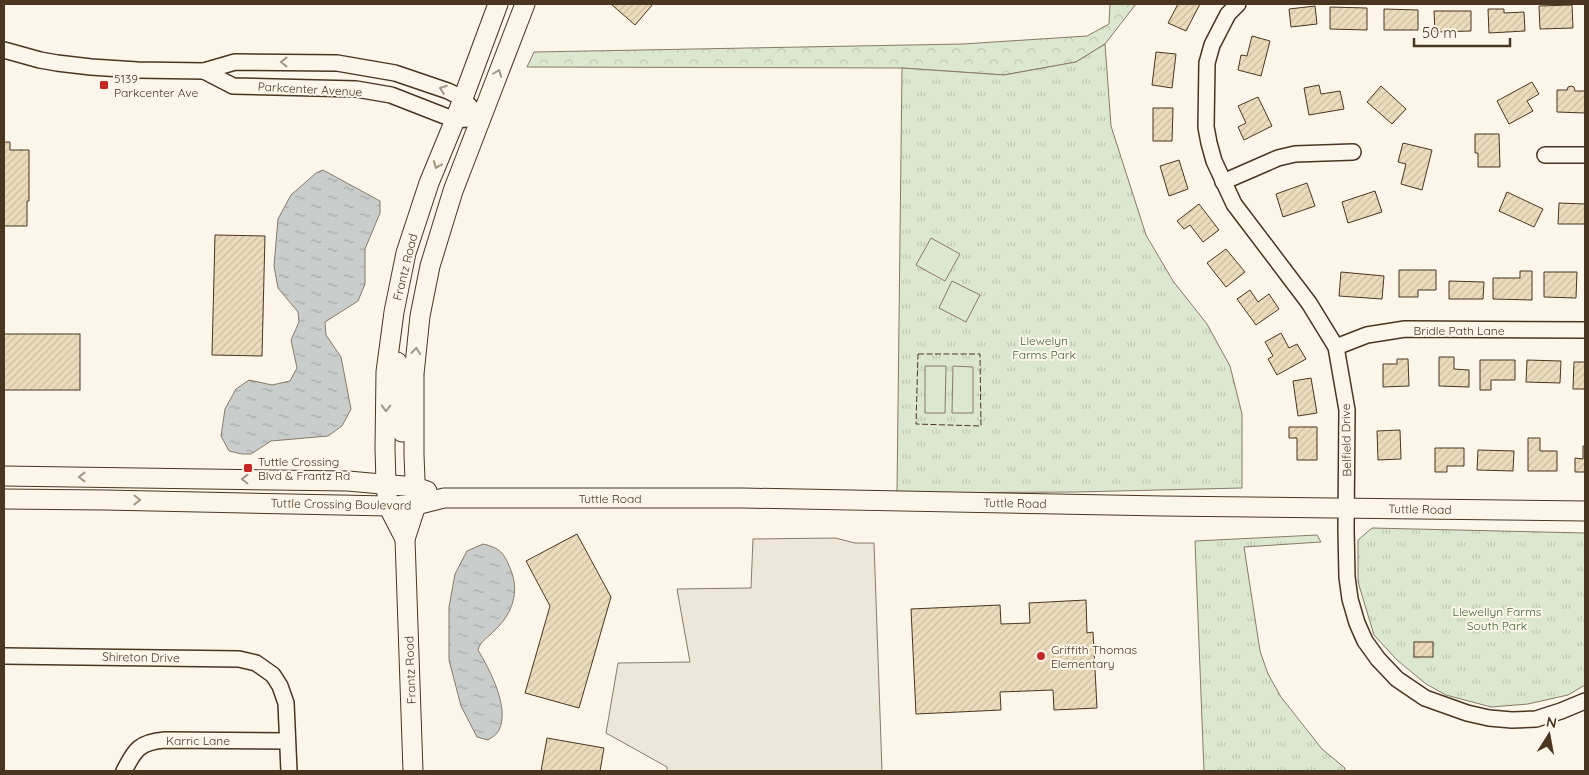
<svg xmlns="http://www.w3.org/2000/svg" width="1589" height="775" font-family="Quicksand,sans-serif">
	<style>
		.forest { fill: url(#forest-crowns); stroke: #887966 }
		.park { fill: url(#park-tufts); stroke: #887966 }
		.pitch { fill: #dce7d0; stroke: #887966 }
		.parking { fill: #ede7d9; stroke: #887966 }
		.water { fill: url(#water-ripples); stroke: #887966 }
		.building { fill: url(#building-hatch); stroke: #4a3520 }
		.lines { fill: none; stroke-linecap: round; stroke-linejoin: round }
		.minor-casing { stroke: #4a3520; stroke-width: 18 }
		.major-casing { stroke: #4a3520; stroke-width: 21 }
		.minor { stroke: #fbf6e9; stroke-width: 15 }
		.major { stroke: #fbf6e9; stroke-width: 19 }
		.fence { stroke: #4a3520; stroke-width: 1; stroke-dasharray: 6 2.5; stroke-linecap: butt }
		.oneway { stroke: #a29684 }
		.poi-dot { fill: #c62828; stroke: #fbf6e9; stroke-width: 2 }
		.labels { text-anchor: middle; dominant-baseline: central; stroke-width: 4; stroke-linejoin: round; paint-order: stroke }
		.poi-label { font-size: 12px; fill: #4a3520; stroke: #fbf6e9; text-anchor: start }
		.street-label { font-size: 12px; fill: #4a3520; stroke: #fbf6e9 }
		.park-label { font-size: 12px; fill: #436837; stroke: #fbf6e9 }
	</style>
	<defs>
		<pattern id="forest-crowns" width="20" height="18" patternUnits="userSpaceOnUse" patternTransform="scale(1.25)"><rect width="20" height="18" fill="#dce7d0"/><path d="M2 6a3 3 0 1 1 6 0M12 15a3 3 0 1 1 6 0" fill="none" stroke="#bec7b2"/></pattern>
		<pattern id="park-tufts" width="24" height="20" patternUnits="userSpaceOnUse" patternTransform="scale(1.25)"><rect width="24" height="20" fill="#dce7d0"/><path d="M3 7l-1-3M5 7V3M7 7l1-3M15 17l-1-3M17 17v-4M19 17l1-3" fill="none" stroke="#bec7b2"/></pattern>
		<pattern id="water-ripples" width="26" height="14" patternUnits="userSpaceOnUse" patternTransform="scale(1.25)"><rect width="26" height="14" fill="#c9cecd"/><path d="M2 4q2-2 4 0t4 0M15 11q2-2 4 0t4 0" fill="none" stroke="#a5a8a6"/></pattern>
		<pattern id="building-hatch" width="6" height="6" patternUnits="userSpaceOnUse" patternTransform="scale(1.25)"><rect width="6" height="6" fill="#ecdcbc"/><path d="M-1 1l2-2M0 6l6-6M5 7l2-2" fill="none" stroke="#ccbda1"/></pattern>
	</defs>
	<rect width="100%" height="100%" fill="#fbf6e9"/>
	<polygon class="forest" points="1110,4 1136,4 1105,44 1076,62 1004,75 902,68 527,67 534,52 963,44 1087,36 1109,24"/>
	<g class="park">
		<polygon points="1105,44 1111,126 1146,235 1173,281 1207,324 1230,366 1242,414 1242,488 1076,492 897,493 902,68 1004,75 1076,62"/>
		<polygon points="1372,528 1585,533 1585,685 1568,695 1528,704 1491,707 1446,695 1426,684 1397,660 1374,635 1358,582 1358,540"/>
		<polygon points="1317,535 1321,542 1244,547 1260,651 1268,674 1281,697 1322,749 1345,768 1344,771 1204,771 1195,541"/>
	</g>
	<g class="pitch">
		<polygon points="931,238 960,254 945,281 916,265"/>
		<polygon points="952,281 980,295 966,322 939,308"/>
		<polygon points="925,366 946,366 945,413 925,413"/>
		<polygon points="953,366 973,367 973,413 952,413"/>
	</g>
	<polygon class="parking" points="835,538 855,543 874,543 882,771 667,771 667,767 606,733 618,663 690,662 677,589 751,588 753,539"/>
	<g class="water">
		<polygon points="323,170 380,201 380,213 365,249 365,284 358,301 325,322 326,335 341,357 351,409 342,426 328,436 271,441 251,454 242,454 229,451 221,436 225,409 236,389 249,380 272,385 290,381 297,368 291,340 299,322 298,312 278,288 274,266 278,219 291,195 316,173"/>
		<path d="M 483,544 C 500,548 504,553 510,568 C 520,591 513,613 495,630 C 489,637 480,641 478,650 C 490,670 510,708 499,730 C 497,735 492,737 488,740 L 477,737 L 461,706 L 449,660 L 449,607 L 455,574 L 467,551 Z"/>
	</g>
	<g class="building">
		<polygon points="611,4 653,4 635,25"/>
		<polygon points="1178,4 1200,4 1186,31 1168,23"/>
		<polygon points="1572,5 1573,28 1540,29 1539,6"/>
		<polygon points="1315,6 1317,24 1291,27 1289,9"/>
		<polygon points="1330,7 1367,8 1367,30 1330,29"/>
		<polygon points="1384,9 1418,10 1418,30 1384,30"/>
		<polygon points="1488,9 1504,9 1504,13 1524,12 1525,31 1489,33"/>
		<polygon points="1434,11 1471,11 1471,31 1435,32"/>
		<polygon points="1252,36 1270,41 1261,76 1238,70 1241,55 1247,56"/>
		<polygon points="1156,52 1176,54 1172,88 1152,85"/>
		<polygon points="1532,82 1539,94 1527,101 1533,111 1509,124 1497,101"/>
		<polygon points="1319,85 1321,94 1340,91 1344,109 1309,115 1304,88"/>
		<polygon points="1381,86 1406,109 1392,124 1367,102"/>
		<polygon points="1571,86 1574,87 1575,91 1585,91 1585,113 1557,112 1557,90 1567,90 1568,87"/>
		<polygon points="1258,97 1272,126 1244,140 1238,127 1246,123 1238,106"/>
		<polygon points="1153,108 1173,108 1172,141 1153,141"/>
		<polygon points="1475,134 1499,134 1500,167 1478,167 1478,153 1475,153"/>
		<polygon points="4,142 10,142 10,150 29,150 29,201 27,201 27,226 4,226"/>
		<polygon points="1403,143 1432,150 1422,190 1401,184 1406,164 1398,162"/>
		<polygon points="1179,160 1188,189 1169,196 1160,166"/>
		<polygon points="1307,183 1315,206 1283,217 1276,194"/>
		<polygon points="1375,191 1382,212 1348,223 1342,202"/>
		<polygon points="1507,192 1543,209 1534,227 1499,211"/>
		<polygon points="1559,203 1585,204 1585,224 1558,224"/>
		<polygon points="1199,204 1219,230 1203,242 1190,225 1184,229 1177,221"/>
		<polygon points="215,235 265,236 262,356 212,355"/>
		<polygon points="1226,249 1245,272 1226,287 1207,263"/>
		<polygon points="1399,270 1436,270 1436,290 1418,290 1418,297 1399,297"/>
		<polygon points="1520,271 1532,271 1532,300 1493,299 1493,278 1520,278"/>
		<polygon points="1341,272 1384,276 1382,299 1339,296"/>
		<polygon points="1544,272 1577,272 1576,298 1544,297"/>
		<polygon points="1449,281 1484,282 1483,299 1449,299"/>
		<polygon points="1250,290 1258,302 1269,294 1279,309 1256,325 1237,299"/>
		<polygon points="1281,333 1289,348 1297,344 1306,359 1277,375 1268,359 1273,356 1265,342"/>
		<rect x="4" y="334" width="76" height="56"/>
		<polygon points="1439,357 1454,357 1454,369 1469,370 1469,387 1439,386"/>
		<polygon points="1397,359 1408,359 1409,386 1383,387 1383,364 1397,364"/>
		<polygon points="1480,360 1515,360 1515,380 1491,380 1491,390 1480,390"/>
		<polygon points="1527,360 1561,361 1560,383 1526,382"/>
		<polygon points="1574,362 1585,362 1585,389 1573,389"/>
		<polygon points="1311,378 1317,413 1298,416 1293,381"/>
		<polygon points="1289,427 1317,427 1317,460 1297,460 1297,438 1289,438"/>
		<polygon points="1400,430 1401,459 1378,460 1377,431"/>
		<polygon points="1528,438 1540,438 1540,451 1557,451 1557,471 1528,471"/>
		<polygon points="1583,446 1585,446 1585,472 1575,472 1575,458 1583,459"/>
		<polygon points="1435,448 1464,448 1464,466 1447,466 1447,472 1435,472"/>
		<polygon points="1478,450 1514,451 1513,471 1477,470"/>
		<polygon points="577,534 611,597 579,708 525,693 550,606 526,561"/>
		<polygon points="1086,600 1087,633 1093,632 1097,708 1054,710 1053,690 1000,692 1001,710 916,714 911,609 1000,605 1001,624 1030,623 1029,603"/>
		<rect x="1414" y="642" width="19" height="15"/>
		<polygon points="547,738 604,748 600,771 541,771"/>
	</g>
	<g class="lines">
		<defs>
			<g id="minor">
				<polyline points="1238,4 1228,14 1212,45 1207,63 1206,127 1209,143 1214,161 1234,204 1309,303 1336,347 1347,410 1346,529 1347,577 1350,599 1357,623 1365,641 1378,659 1397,679 1425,698 1467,713 1489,718 1512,720 1536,719 1561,711 1585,701"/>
				<polyline points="4,50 40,60 57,63 91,67 137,70 204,71 235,62 337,63 395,73 448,91 462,98 481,118"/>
				<polyline points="204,71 233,86 356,89 391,95 455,120 481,118"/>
				<polyline points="1545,155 1585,155"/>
				<polyline points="1223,182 1278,158 1295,154 1353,152"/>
				<polyline points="1336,347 1367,335 1405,329 1585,330"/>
				<polyline points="4,656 239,659 256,663 273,675 280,686 286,703 289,771"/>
				<path d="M 124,771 C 135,749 140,742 165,740 L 287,741"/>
			</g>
			<g id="major">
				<polyline points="397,362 402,432"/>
				<polyline points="4,476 348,481 415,487 427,491"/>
				<polyline points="4,499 105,500 388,506 416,505 444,498 743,498 1163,506 1585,511"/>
				<polyline points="405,539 388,506 386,484 385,448 386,372 394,312 406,253 429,183 455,120 498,4"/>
				<polyline points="413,771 405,539 416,505 414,455 414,374 420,316 430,266 453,191 525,4"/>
			</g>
		</defs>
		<use href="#minor" class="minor-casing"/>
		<use href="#major" class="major-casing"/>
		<use href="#minor" class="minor"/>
		<use href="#major" class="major"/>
		<polygon class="fence" points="918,354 980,354 981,426 916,424"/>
	</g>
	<defs><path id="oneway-chevron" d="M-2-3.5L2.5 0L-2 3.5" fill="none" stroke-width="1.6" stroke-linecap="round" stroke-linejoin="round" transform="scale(1.25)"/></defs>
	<g class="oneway">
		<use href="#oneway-chevron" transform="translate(284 62) rotate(-180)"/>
		<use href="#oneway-chevron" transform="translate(498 73) rotate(-69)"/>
		<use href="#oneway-chevron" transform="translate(443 89) rotate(-160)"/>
		<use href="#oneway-chevron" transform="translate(437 165) rotate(112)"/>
		<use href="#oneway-chevron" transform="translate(416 351) rotate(-84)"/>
		<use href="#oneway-chevron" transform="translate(386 408) rotate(91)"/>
		<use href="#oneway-chevron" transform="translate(82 477) rotate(-180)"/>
		<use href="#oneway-chevron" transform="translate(245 479) rotate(-179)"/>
		<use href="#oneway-chevron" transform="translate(137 500) rotate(1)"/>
	</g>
	<g class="poi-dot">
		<rect x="99" y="80" width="10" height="10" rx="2.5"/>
		<rect x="243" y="463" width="10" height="10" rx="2.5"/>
		<circle cx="1041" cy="656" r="5"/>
	</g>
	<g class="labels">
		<g class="poi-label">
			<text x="114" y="78">5139<tspan x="114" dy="14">Parkcenter Ave</tspan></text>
			<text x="258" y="461">Tuttle Crossing<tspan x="258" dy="14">Blvd &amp; Frantz Rd</tspan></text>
			<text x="1051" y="649">Griffith Thomas<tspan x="1051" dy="14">Elementary</tspan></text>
		</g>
		<g class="street-label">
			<text transform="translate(310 89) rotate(3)">Parkcenter Avenue</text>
			<text transform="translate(405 267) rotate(-76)">Frantz Road</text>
			<text x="1459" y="330">Bridle Path Lane</text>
			<text transform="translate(1346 440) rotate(-91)">Belfield Drive</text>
			<text x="610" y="498">Tuttle Road</text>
			<text transform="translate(1015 503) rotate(1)">Tuttle Road</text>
			<text transform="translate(341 504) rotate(1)">Tuttle Crossing Boulevard</text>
			<text transform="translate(1420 509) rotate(1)">Tuttle Road</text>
			<text transform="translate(141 657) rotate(1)">Shireton Drive</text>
			<text transform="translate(410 670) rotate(-92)">Frantz Road</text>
			<text x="198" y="740">Karric Lane</text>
		</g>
		<g class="park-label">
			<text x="1044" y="340">Llewelyn<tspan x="1044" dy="14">Farms Park</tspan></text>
			<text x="1497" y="611">Llewellyn Farms<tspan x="1497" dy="14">South Park</tspan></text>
		</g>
	</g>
	<rect width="1589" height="775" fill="none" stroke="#4a3520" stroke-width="10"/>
	<g transform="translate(1549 735) rotate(11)" stroke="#fbf6e9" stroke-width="4" paint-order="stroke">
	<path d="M0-4L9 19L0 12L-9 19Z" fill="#4a3520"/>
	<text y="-8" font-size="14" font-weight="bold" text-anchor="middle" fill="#4a3520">N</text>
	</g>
	<path d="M1414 38v8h96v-8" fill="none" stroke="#4a3520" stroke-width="2.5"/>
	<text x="1422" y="38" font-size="15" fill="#4a3520" stroke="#fbf6e9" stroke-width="4" paint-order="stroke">50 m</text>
</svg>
